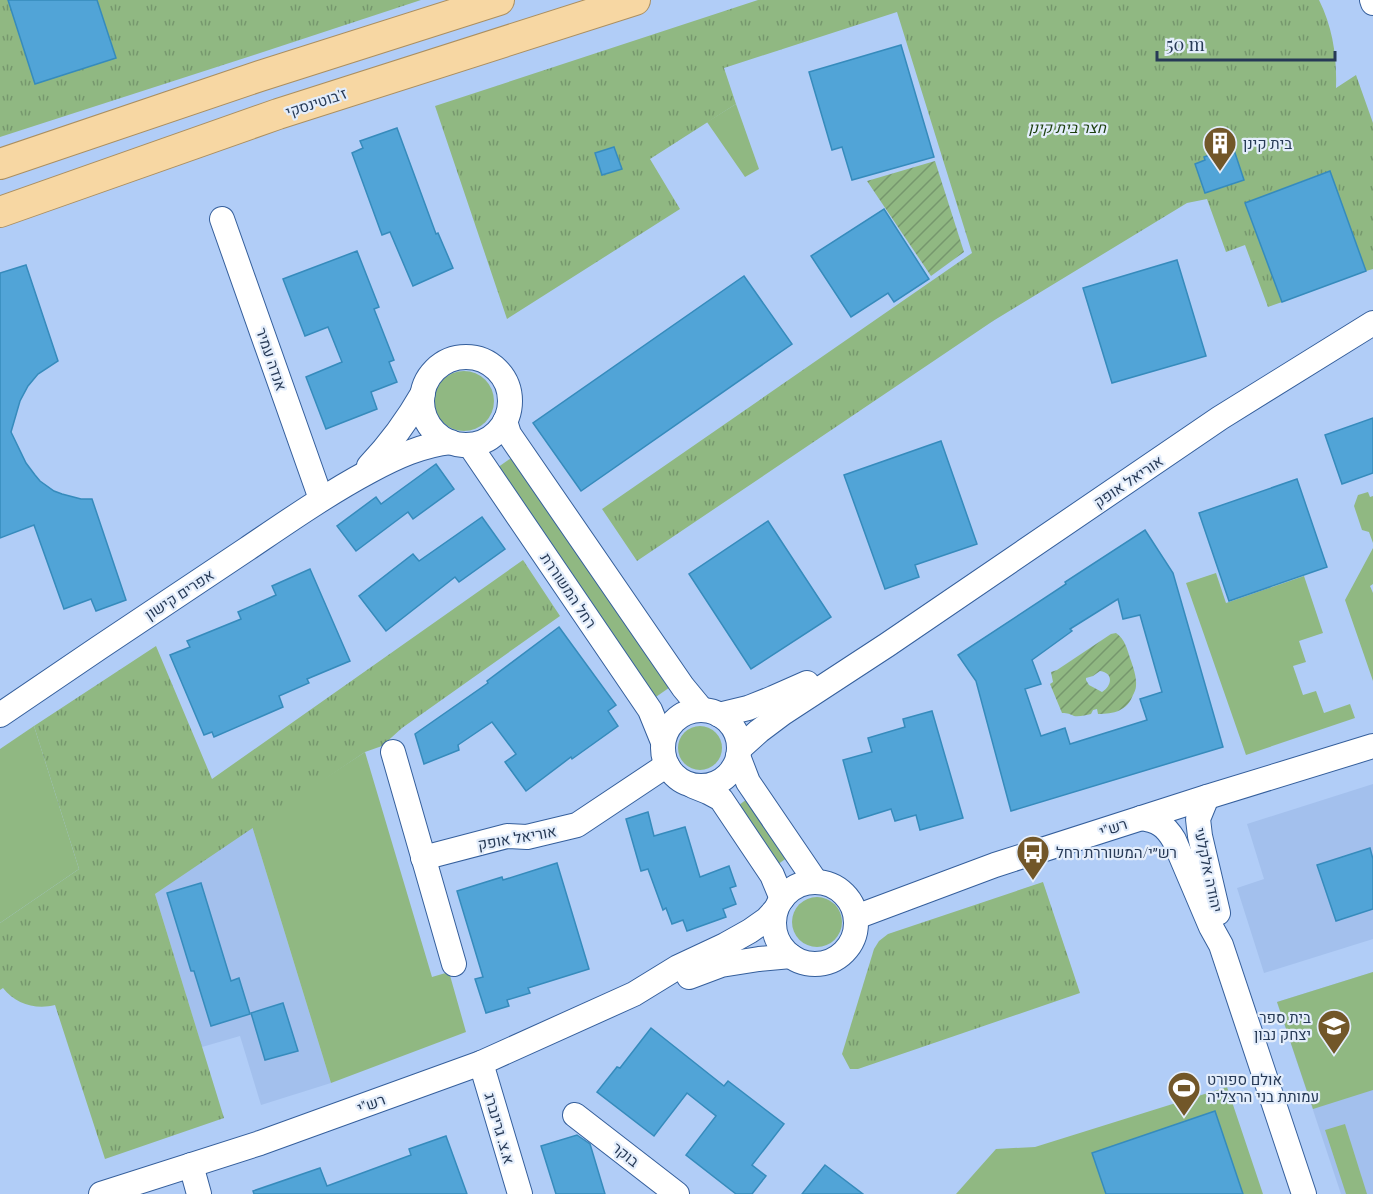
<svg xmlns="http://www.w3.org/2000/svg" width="1373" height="1194" font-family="'Playfair Display',Heebo,serif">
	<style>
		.built { fill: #a3c0ed }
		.grass { fill: #90b882 }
		.park { fill: url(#park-tufts) }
		.garden { fill: url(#garden-furrows); fill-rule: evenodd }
		.building { fill: #51a4d7; stroke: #368bbc; stroke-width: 1.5; fill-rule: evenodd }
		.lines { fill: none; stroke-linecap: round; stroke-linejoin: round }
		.minor-casing { stroke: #355f9c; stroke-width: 26 }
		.major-casing { stroke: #ab8f60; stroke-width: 32 }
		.minor { stroke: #fff; stroke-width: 24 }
		.major { stroke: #f7d7a3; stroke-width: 30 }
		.labels { text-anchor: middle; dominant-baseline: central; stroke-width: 4.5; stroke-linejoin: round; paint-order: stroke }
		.street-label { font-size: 15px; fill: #273a56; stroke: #e3edfb }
		.park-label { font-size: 15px; font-style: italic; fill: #1c3f0d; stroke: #e3edfb }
		.poi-label { font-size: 15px; fill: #273a56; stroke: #e3edfb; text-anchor: start }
	</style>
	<defs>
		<pattern id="park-tufts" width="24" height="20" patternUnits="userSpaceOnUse" patternTransform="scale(1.5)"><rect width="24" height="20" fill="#90b882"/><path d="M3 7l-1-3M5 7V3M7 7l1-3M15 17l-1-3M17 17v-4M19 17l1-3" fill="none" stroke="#76976d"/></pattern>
		<pattern id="garden-furrows" width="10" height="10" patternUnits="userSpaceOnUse" patternTransform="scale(1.5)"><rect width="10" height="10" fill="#90b882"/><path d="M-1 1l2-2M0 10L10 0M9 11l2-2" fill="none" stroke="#76976d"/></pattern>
	</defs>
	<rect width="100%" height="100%" fill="#b1cdf7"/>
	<g class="built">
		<polygon points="1373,784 1373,939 1264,973 1237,888 1264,879 1247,824"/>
		<polygon points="252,826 331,1083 261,1105 240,1036 202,1047 155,894"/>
		<polygon points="1373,972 1373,1194 1341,1194 1277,1002"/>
	</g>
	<g class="grass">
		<polygon points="736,104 759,169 745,177 707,122"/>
		<circle cx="464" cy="401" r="30"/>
		<polygon points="514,456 673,685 653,699 494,470"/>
		<polygon points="1368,492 1370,497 1373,496 1373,543 1369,532 1362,530 1354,506 1358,495"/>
		<polygon points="1373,548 1373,584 1370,586 1373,593 1373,681 1345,600"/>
		<polygon points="1216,573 1226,603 1304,576 1323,633 1299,641 1306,662 1293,666 1303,695 1316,691 1324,713 1350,704 1355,718 1246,755 1186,583"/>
		<polygon points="34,726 79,869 0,923 0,749"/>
		<circle cx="700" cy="748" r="22"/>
		<polygon points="365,752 432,977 449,972 466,1032 331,1083 252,826"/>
		<polygon points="750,797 791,855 774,867 732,810"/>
		<circle cx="817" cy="922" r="25"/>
		<polygon points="1373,972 1373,1090 1313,1109 1277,1002"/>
		<polygon points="1227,1087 1263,1194 956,1194 996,1149 1035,1147"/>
		<polygon points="1345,1124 1367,1194 1346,1194 1325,1130"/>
	</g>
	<g class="park">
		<polygon points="0,0 421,0 254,55 0,137"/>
		<path d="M 758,0 L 1319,0 C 1333,28 1337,57 1336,88 L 1356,75 L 1373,123 L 1373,269 L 1366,271 L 1329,171 L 1245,203 L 1282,302 L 1268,307 L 1245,245 L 1226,252 L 1207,199 L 1187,203 L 993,321 L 637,561 L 602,509 L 972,253 L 897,12 L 724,68 L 736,104 L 650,159 L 680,209 L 507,319 L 435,106 Z"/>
		<path d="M 523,560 L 560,616 L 402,728 L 382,746 L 365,752 L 155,894 L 224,1118 L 105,1159 L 55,1005 C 36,1010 15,1004 3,988 L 0,990 L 0,923 L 79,869 L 34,726 L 156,646 L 212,779 Z"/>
		<polygon points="1043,882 1080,993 858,1069 850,1069 842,1054 874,949 879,941 888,934"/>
	</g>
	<g class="garden">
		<polygon points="935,161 964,252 931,276 867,181"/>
		<path d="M 1116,633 C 1125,639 1127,649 1130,658 C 1133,666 1137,678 1136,686 C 1136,689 1134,693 1133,695 C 1127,711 1114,714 1098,714 L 1097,709 L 1093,710 L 1091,714 C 1086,715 1079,717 1074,716 C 1070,714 1068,713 1062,713 L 1050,684 L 1053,682 L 1051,672 L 1057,670 L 1111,634 ZM 1100,671 C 1114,673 1112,686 1102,692 L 1089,685 L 1086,680 L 1086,678 L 1093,676 Z"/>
	</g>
	<g class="building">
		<polygon points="8,0 97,0 116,58 35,84"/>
		<polygon points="901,45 934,157 852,180 842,147 832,150 809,72"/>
		<polygon points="397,128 436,234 438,233 453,268 413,286 390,232 382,235 352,153 363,148 360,141"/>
		<polygon points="614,147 622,169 602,175 595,153"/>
		<polygon points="1233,147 1244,180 1205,193 1195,164 1205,160 1204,157"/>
		<polygon points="1330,171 1366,271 1282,302 1245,203"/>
		<polygon points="884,209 929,279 894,302 888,293 851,317 811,256"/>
		<polygon points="357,251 379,307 374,309 394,360 389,362 397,382 371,392 377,409 326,429 306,377 342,362 328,327 305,336 283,279"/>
		<polygon points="1177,260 1206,356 1112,383 1083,288"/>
		<polygon points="26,265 58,361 38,374 28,386 20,401 11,432 26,463 35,475 40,481 54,491 62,494 81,499 92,499 126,600 96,611 91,599 64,609 34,525 0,538 0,273"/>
		<polygon points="744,276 792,344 581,491 533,423"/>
		<polygon points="1373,418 1373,473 1342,484 1325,435"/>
		<polygon points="941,441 977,544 915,565 919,577 885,589 844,475"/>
		<polygon points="436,464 454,489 413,519 408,512 356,551 337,526 376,497 381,504"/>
		<polygon points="1297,479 1327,567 1229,601 1199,513"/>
		<polygon points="482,517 505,549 459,582 455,577 386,631 359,596 413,554 419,561"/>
		<polygon points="768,521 831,617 751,669 689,574"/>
		<path d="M 1145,530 L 1173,573 L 1223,747 L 1011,811 L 976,681 L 958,655 L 1066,584 L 1065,582 ZM 1118,599 L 1123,619 L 1140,615 L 1162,692 L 1140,699 L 1147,720 L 1070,744 L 1065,728 L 1041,736 L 1025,689 L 1041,684 L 1032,660 L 1072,631 L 1070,629 Z"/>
		<polygon points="310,569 350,661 307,679 309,683 279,696 283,707 214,737 212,732 204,735 170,655 190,647 187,641 241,619 238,612 276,595 272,586"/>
		<polygon points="559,627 616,705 608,711 618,726 572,759 571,757 526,791 505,762 516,754 492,722 458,745 459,750 424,764 415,734 488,683 487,681"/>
		<polygon points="932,711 963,818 920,830 916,815 895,821 891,809 859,819 843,760 872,752 868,738 905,727 903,719"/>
		<polygon points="648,812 654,836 685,827 700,877 729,866 736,886 730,888 736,904 723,909 726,917 687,931 683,920 672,924 666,908 663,910 648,869 641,871 626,819"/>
		<polygon points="1370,848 1373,859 1373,909 1336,921 1317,865"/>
		<polygon points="557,863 589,969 528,988 530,993 507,1000 509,1006 486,1013 475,979 483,977 457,891 502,877 503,880"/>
		<polygon points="201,883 231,981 239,978 250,1014 211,1026 194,971 191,971 167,893"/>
		<polygon points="283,1003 298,1051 265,1060 251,1013"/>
		<polygon points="651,1028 724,1086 728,1081 784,1124 752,1165 766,1176 752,1194 736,1194 686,1155 716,1116 687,1093 654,1136 597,1092 617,1067 620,1068"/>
		<polygon points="1215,1111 1243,1194 1106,1194 1092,1153"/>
		<polygon points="577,1135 590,1144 605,1194 556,1194 541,1146"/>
		<polygon points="446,1136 467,1194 254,1194 253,1191 320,1168 327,1186 411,1155 409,1149"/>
		<polygon points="825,1165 863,1194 802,1194"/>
	</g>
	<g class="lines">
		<defs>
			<g id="minor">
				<polyline points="1372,0 1373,3"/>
				<polyline points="222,219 321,499"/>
				<circle cx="466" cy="401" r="44"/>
				<polyline points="505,421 509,434 683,687 702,710"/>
				<polyline points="465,445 471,447 650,710 663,742"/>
				<path d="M 369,466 C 391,443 407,421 423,393"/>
				<circle cx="701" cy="748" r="38"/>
				<path d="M 0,715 C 82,659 164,604 247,549 C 287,522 327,494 370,471 C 396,457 422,445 451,442"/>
				<polyline points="719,715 748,708 773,698 807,683"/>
				<polyline points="739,749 759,731 783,713 887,645 1220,418 1373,323"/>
				<polyline points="393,752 454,964"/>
				<polyline points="738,756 748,782 816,882"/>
				<polyline points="693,786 708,792 721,799 772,875 782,899"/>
				<polyline points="1207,797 1198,819 1200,836 1218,913"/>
				<path d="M 1141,818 C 1158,821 1165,825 1174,840 L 1211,927 L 1221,945 L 1304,1194"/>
				<polyline points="423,858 507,836 527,837 577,825 667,765"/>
				<circle cx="815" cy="923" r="41"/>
				<polyline points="856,917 995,865 1207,797 1373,746"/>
				<polyline points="689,977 721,965 759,959 791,956"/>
				<polyline points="481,1063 520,1194"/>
				<polyline points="575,1115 677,1194"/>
				<polyline points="191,1165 199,1194"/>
				<polyline points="101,1194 260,1143 481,1063 634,994 678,967 725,945 750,931 767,919 776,909"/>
			</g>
			<g id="major">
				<polyline points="0,164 260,76 499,0"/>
				<polyline points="0,212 278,114 635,0"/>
			</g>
		</defs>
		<use href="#minor" class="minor-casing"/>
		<use href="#major" class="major-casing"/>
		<use href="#minor" class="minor"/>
		<use href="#major" class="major"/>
	</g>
	<defs>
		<symbol id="building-pin" viewBox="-11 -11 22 30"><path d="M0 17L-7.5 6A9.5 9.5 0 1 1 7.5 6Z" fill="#725729" stroke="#e3edfb"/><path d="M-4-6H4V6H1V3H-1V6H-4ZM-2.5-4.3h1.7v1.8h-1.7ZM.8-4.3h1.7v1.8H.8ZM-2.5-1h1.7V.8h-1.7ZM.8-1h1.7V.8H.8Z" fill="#fff"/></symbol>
		<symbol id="bus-pin" viewBox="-11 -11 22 30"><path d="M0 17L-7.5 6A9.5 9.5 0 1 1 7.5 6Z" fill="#725729" stroke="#e3edfb"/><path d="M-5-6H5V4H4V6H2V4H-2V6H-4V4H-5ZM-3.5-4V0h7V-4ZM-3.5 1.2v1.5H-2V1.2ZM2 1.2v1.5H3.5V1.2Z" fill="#fff"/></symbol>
		<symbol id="school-pin" viewBox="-11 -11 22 30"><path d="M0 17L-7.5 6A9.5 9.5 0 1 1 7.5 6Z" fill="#725729" stroke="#e3edfb"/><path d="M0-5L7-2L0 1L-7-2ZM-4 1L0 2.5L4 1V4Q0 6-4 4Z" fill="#fff"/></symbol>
		<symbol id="stadium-pin" viewBox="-11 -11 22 30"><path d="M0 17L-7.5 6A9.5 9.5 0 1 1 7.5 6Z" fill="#725729" stroke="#e3edfb"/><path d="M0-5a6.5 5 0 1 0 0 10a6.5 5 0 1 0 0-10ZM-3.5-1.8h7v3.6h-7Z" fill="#fff"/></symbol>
	</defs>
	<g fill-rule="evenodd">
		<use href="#building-pin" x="1201" y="124" width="38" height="52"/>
		<use href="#bus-pin" x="1014" y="833" width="38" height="52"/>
		<use href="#school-pin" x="1315" y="1007" width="38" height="52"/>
		<use href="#stadium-pin" x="1165" y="1069" width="38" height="52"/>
	</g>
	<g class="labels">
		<g class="street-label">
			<text transform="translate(316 102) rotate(-18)">ז'בוטינסקי</text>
			<text transform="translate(272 359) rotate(71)">אנדה עמיר</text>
			<text transform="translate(1128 481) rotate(-34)">אוריאל אופק</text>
			<text transform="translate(569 590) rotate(56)">רחל המשוררת</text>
			<text transform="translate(179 594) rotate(-33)">אפרים קישון</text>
			<text transform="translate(1113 827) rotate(-18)">רש"י</text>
			<text transform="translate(517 837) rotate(-10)">אוריאל אופק</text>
			<text transform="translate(1209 870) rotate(78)">יהודה אלקלעי</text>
			<text transform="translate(371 1103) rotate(-20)">רש"י</text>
			<text transform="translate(500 1128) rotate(74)">א.צ. גרינברג</text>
			<text transform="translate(626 1154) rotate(38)">בוקר</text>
		</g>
		<g class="park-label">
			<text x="1067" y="127">חצר בית קינן</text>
		</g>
		<g class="poi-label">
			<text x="1243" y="143">בית קינן</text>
			<text x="1056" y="852">רש״י/המשוררת רחל</text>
			<text x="1311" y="1017" text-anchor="end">בית ספר<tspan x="1311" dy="17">יצחק נבון</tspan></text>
			<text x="1207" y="1079">אולם ספורט<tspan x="1207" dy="17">עמותת בני הרצליה</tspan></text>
		</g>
	</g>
	<path d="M1157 51v9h178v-9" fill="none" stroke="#273a56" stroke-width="3"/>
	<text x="1166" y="51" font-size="18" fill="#273a56" stroke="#e3edfb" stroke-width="4.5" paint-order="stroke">50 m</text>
</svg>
